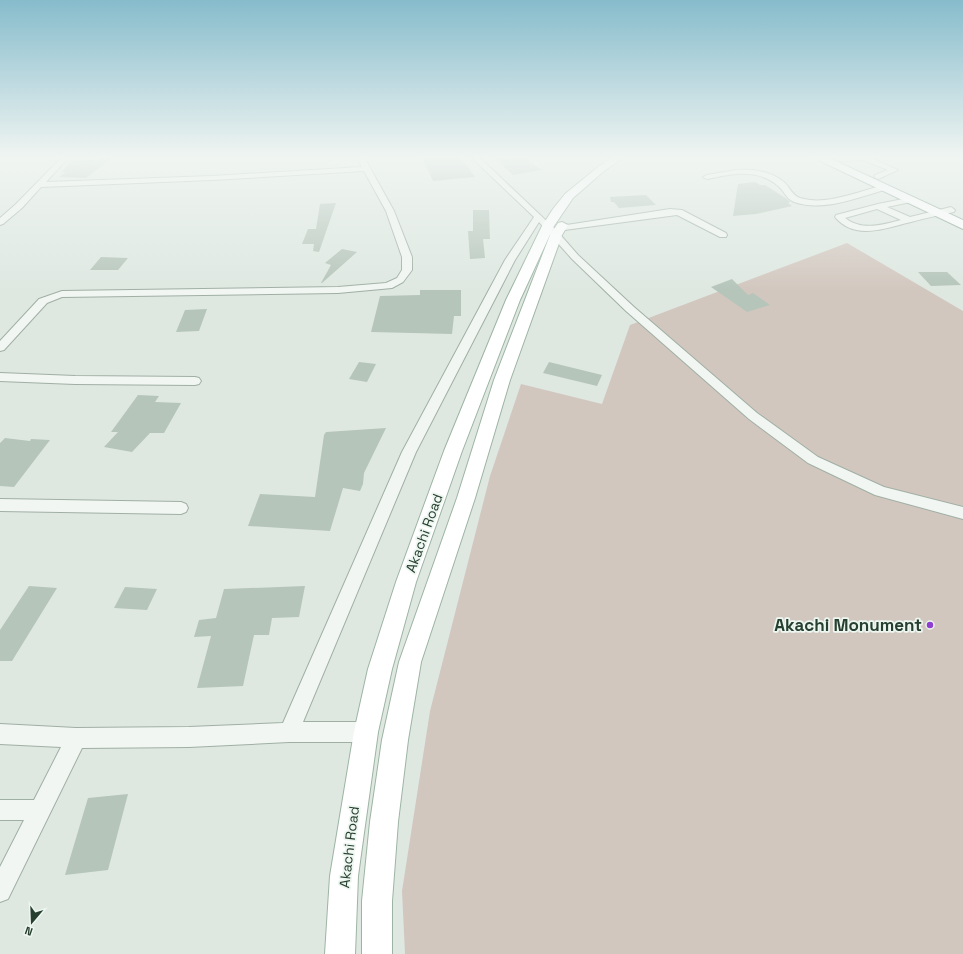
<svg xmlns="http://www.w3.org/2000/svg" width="963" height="954" font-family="'Space Grotesk',sans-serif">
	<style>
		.green { fill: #d2c7bf }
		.building { fill: #b5c5ba }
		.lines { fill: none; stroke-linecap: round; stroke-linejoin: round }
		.minor-casing { stroke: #a0afa4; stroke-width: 2 }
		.major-casing { stroke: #9db4a4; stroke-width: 2 }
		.highway-casing { stroke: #859f8d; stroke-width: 2 }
		.minor { fill: #f1f6f3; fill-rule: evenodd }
		.major { fill: #fff; fill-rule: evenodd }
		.highway { fill: #fff; fill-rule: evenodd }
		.poi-dot { fill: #8f3ed2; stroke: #edf6f0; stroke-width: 1.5 }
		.labels { text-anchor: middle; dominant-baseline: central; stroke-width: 3.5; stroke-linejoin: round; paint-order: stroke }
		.street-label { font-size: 14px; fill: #273f2f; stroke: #edf6f0 }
		.near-poi-label { font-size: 17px; font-weight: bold; fill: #273f2f; stroke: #edf6f0; text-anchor: end }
	</style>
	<rect width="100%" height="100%" fill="#dee8e1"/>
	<polygon class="green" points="847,243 963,311 963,954 405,954 402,891 430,711 490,476 521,384 602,404 630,325"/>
	<g class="building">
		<polygon points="422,157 458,157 464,162 475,177 433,181"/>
		<polygon points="507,157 525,157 541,170 513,175 495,159"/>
		<polygon points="111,159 86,178 59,177 66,172 62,172 71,161"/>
		<polygon points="755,182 760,185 765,185 787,199 790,202 788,203 792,206 756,214 733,216 738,184"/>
		<polygon points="646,195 656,205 619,208 614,202 611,202 610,197"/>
		<polygon points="336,203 319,252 313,251 314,244 302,244 308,229 316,229 320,204"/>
		<polygon points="473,210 489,210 490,239 483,239 485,258 470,259 468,231 473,231"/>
		<polygon points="342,249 357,252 322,283 321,283 331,265 325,263"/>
		<polygon points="101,257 128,258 118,270 90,270"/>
		<polygon points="918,272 947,272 961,285 931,286"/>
		<polygon points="732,279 748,295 753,293 770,305 747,312 711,287"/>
		<polygon points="420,290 461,290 461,316 454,316 452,334 371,332 380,296 420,295"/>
		<polygon points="207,309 199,331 176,332 185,310"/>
		<polygon points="359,362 376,364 367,382 349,379"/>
		<polygon points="549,362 602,375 597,386 543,373"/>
		<polygon points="138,395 159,396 155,402 181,403 164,433 150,433 132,452 104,447 118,432 111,432"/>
		<polygon points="386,428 364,473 363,484 360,491 343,488 330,531 248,526 260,494 315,497 324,435 326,432"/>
		<polygon points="5,438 30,441 31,439 50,440 14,487 0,486 0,443"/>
		<polygon points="29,586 57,588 12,661 0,661 0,630"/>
		<polygon points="305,586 299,617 272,618 269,635 254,635 243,686 197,688 211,636 194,637 199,620 216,618 224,589"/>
		<polygon points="125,587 157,589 147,610 114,608"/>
		<polygon points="128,794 108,870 65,875 88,798"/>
	</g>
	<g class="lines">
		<defs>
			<g id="minor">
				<polygon points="62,157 69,157 46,182 212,176 362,167 357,157 364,157 394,211 412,257 412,270 403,282 392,288 338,293 62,297 47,303 4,350 0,351 0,341 39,299 62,291 338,287 386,283 397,278 402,270 402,257 386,211 364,171 212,180 41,187 22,208 3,224 0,225 0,218 16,204"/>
				<polygon points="471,157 479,157 556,230 557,227 560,226 670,209 682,210 726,233 727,235 726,237 720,237 677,215 557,231 578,255 634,307 757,413 818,457 884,487 963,507 963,519 875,495 808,463 749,419 626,311 572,259 539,222 515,260 416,452 303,722 366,722 373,725 376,732 373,739 366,742 289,742 189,747 82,748 8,899 0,902 0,867 24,820 0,820 0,800 34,800 61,747 0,744 0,724 76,728 189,727 283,723 402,452 505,260 534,217"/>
				<polygon points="837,157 869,157 898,170 878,179 874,177 875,175 888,170 863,160 839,161 835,159"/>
				<path d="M 736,170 C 752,169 772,171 785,183 C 790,188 793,196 800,198 C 826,206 856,192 881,186 L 885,188 L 884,190 C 856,198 823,212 794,202 C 786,199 784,190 777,185 C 757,168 730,174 707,179 L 703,177 L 707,175 Z"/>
				<path d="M 908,198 L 912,200 L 911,202 L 887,207 L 910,217 L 951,207 L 955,210 L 954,212 C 940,215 925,218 911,222 C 886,228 855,241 835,217 L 836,215 L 878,204 ZM 877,209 L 901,220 C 882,225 862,231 845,218 Z"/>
				<polygon points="0,373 75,376 195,377 199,378 201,381 199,384 195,385 75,384 0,381"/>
				<polygon points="0,499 181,502 186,504 188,508 186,512 181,514 0,511"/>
			</g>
			<g id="major">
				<polygon points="613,157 624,157 604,171 573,198 554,226 520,300 462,451 416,582 392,669 378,732 358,876 355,954 325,954 330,876 354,732 368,669 396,582 444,451 506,300 542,226 553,209 565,194 598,167"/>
				<polygon points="562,222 568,225 562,235 510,380 475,498 421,662 408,740 398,822 392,901 392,954 362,954 362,901 370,822 382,740 399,662 457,498 494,380 550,235 558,223"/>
			</g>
			<polygon id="highway" points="812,157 827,157 963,220 963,229"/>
		</defs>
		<use href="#minor" class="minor-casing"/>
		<use href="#major" class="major-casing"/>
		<use href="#highway" class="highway-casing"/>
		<use href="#minor" class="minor"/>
		<use href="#major" class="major"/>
		<use href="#highway" class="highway"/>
	</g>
	<linearGradient id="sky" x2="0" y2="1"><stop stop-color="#87bccc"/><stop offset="0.54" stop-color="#f0f5f2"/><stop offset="1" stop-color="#f0f5f2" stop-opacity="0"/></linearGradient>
	<rect width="963" height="291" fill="url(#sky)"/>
	<circle class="poi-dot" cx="930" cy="625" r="4"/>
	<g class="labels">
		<g class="street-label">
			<text transform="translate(424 533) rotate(-70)">Akachi Road</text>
			<text transform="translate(349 847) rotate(-83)">Akachi Road</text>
		</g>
		<g class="near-poi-label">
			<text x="922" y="625">Akachi Monument</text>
		</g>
	</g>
	<g transform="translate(32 922) rotate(199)" stroke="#edf6f0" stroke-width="3" paint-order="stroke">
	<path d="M0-3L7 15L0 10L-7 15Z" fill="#273f2f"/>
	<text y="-6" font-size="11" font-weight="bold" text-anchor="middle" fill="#273f2f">N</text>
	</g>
</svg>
